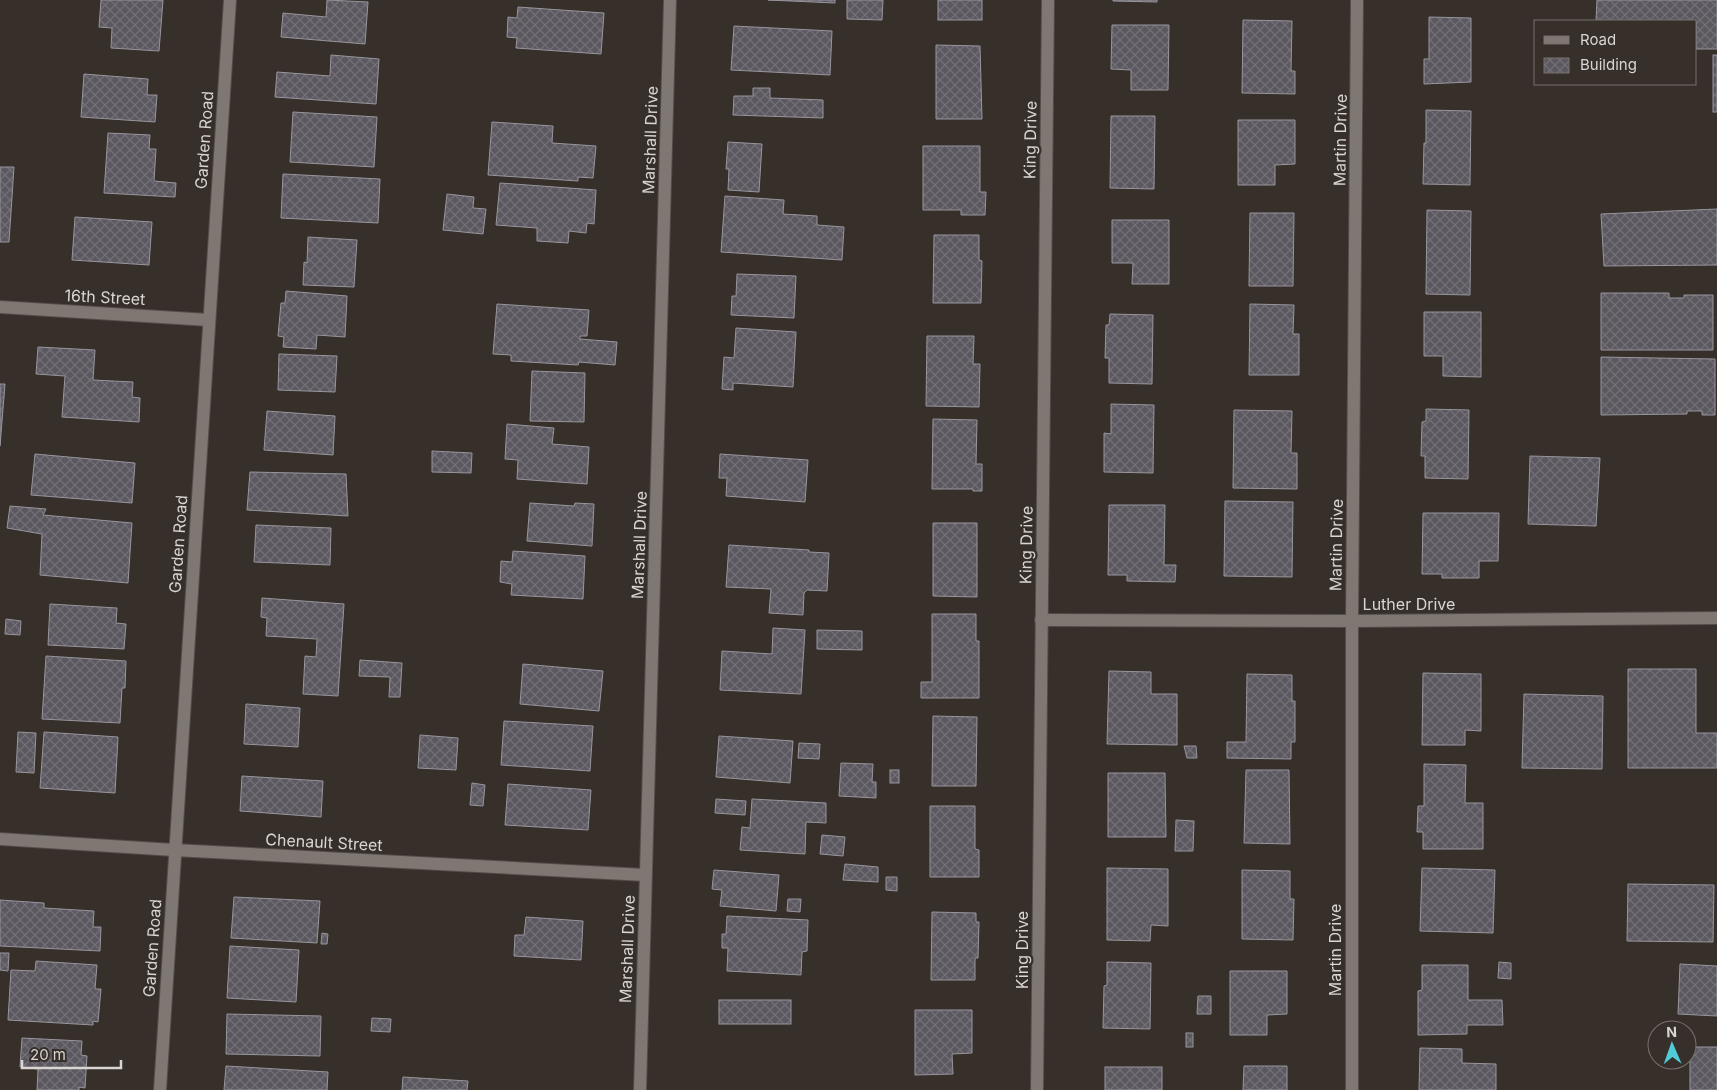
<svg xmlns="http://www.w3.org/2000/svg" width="1717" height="1090" font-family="Inter,sans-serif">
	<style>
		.building { fill: url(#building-cross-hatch); stroke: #98959d }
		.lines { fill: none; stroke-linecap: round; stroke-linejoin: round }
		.street-casing { stroke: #534c48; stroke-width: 14 }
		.street { stroke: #7f7771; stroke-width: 12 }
		.labels { text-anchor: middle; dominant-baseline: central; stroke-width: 4.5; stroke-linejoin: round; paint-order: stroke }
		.street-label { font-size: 16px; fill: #dad5d2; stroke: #362f2a }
	</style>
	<defs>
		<pattern id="building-cross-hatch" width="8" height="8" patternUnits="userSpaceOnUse" patternTransform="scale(1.25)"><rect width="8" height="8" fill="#5b5860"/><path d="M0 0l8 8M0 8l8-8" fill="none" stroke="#726f76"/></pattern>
	</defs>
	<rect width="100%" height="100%" fill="#362f2a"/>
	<g class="building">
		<polygon points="101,0 163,0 159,51 111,48 112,28 99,27"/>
		<polygon points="327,0 368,2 365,44 281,37 283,13 326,17"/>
		<polygon points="768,0 835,0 835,3"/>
		<polygon points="847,0 883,0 882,20 847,19"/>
		<rect x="938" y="0" width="44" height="20"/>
		<polygon points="1113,0 1157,0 1157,2 1113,1"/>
		<polygon points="1597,0 1717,0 1717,49 1696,49 1696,21 1596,21"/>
		<polygon points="518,7 604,13 601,54 516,48 517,38 507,37 508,17 517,18"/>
		<polygon points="1429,17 1471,18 1471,82 1424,84 1424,59 1429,59"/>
		<polygon points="1243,20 1292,21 1291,71 1295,71 1295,94 1242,93"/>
		<polygon points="1112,25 1169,25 1168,90 1131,90 1131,70 1111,69"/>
		<polygon points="734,26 832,31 830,75 731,70"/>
		<polygon points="936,45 980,46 982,119 936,119"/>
		<polygon points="331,55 379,59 376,104 275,97 277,72 330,76"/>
		<rect x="1713" y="55" width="4" height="57"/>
		<polygon points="84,74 148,79 147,95 157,95 155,122 81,117"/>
		<polygon points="753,88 770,88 770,98 823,100 823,118 733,115 734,96 753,96"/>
		<polygon points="1426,110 1471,111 1470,185 1423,184 1424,143 1426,143"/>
		<polygon points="293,112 377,117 374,167 290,162"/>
		<polygon points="1111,116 1155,116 1154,189 1110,188"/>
		<polygon points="1238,120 1295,120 1295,164 1275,165 1275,185 1238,185"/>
		<polygon points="492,122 553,126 552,143 596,146 593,178 578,177 578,181 488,175"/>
		<polygon points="108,133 150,135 149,149 156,149 154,181 176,183 175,197 104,193"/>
		<polygon points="728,142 762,144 759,192 728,190 729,169 726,169"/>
		<polygon points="923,146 980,146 980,192 986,192 985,215 961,215 961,210 923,210"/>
		<polygon points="0,167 14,167 9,242 0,242"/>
		<polygon points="283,174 380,179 378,223 281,218"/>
		<polygon points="500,183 596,190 594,224 587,223 586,233 569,231 568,243 537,241 537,228 496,225"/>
		<polygon points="447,194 474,197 473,208 486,209 483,234 443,230"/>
		<polygon points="725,196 784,200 783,214 817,216 817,225 844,227 842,260 721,252"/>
		<polygon points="1717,209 1717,265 1604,266 1601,214"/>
		<polygon points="1427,210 1471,211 1470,295 1426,294"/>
		<polygon points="1250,213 1294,213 1293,286 1249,286"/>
		<polygon points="75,217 152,222 149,265 72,260"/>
		<polygon points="1112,220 1169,220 1169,284 1132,284 1133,263 1112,263"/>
		<polygon points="934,235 979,235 979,260 982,261 981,303 933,303"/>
		<polygon points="308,237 357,240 354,287 303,285 304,262 307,263"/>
		<polygon points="737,274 796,276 794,318 731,315 732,296 736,296"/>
		<polygon points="286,291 347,296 345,337 317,335 316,349 283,347 284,337 278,336 281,303 285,303"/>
		<polygon points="1601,293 1669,293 1669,298 1684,298 1684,295 1713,295 1713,350 1601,350"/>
		<polygon points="497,304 589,310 587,336 580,336 580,339 617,342 615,365 579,362 578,365 511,361 511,355 493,354"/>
		<polygon points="1250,304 1294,305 1293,334 1299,334 1299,375 1249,375"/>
		<polygon points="1424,312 1481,312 1481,377 1443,376 1443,356 1424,356"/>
		<polygon points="1110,314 1153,315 1152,384 1109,383 1109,358 1105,358 1106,325 1109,325"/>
		<polygon points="736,328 796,332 793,387 733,383 733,390 722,389 724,357 734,358"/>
		<polygon points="927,336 974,336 973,364 980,364 979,407 926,406"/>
		<polygon points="38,347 95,350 93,380 133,382 132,397 140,398 139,422 62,417 65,376 36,374"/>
		<polygon points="279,354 337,356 335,392 278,390"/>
		<polygon points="1601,357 1715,359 1715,415 1702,415 1702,411 1687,411 1687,414 1601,415"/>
		<polygon points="532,371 585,373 584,422 530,421"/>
		<polygon points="0,384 5,384 0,446"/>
		<polygon points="1111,404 1154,405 1153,473 1104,472 1104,433 1111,434"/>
		<polygon points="1426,409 1469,410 1468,479 1425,478 1425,456 1421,456 1422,422 1426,421"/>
		<polygon points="1234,410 1292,411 1291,453 1297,453 1297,489 1233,488"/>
		<polygon points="267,411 335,416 333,455 264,450"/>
		<polygon points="933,419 977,420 976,464 982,464 982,491 973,491 973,489 932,489"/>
		<polygon points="507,424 554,428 552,444 589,447 587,484 517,479 518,460 505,459"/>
		<polygon points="432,451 472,453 471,473 432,472"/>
		<polygon points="35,454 135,463 132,503 31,495"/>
		<polygon points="720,454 808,460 805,502 726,496 727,478 719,478"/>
		<polygon points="1530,456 1600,458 1596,526 1528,524"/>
		<polygon points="250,472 346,474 348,516 247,510"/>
		<polygon points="1225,501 1293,502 1292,577 1224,576"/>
		<polygon points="530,503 574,506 575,503 594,504 592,546 527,541"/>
		<polygon points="1109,505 1165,505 1164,565 1176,565 1175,582 1127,581 1127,575 1108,575"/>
		<polygon points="10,506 46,509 43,515 132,523 128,583 40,575 42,534 7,528"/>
		<polygon points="1423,513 1499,513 1498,561 1479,561 1479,578 1442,578 1442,574 1422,574"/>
		<polygon points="933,523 977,523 977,597 933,596"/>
		<polygon points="256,525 331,528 330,565 254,562"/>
		<polygon points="729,545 809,550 809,552 829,553 827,591 807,590 804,593 803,615 769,613 771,589 726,587"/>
		<polygon points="513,551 585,556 583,599 511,595 512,584 500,582 501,561 512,562"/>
		<polygon points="262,598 344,604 338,696 303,694 305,656 316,657 317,639 266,636 267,618 261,617"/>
		<polygon points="50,604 117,608 116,623 126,624 124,649 48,645"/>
		<polygon points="932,614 976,614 976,641 979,641 979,698 921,698 921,682 932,682"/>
		<polygon points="6,619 21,621 20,635 5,634"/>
		<polygon points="773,628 805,630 801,694 720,690 722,651 772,654"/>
		<polygon points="817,630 862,631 862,650 817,649"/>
		<polygon points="46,656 126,661 125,688 122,688 120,723 42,719"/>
		<polygon points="360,660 402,663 400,697 389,697 390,677 359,676"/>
		<polygon points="523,664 603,671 599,711 520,704"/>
		<polygon points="1628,669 1696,669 1696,733 1717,733 1717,768 1628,768"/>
		<polygon points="1109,671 1151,672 1151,694 1177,694 1177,745 1107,744"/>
		<polygon points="1423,673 1481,674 1481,731 1465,730 1465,745 1422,745"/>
		<polygon points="1247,674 1292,675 1292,701 1295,701 1295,742 1291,742 1291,759 1227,758 1227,742 1246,742"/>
		<polygon points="1524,694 1603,696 1602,769 1522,768"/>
		<polygon points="246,704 300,708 298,747 244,744"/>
		<polygon points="933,716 977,717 976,786 932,786"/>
		<polygon points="504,721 593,726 590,771 501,765"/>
		<polygon points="18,732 36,733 34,773 16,772"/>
		<polygon points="44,732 118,737 115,793 40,788"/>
		<polygon points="420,735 458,738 456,770 418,768"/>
		<polygon points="719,736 793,741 790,783 716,777"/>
		<polygon points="799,743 820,744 819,759 798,758"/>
		<polygon points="1184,746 1196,746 1197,758 1187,758"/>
		<polygon points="841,763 873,764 872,782 876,782 876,798 839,796"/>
		<polygon points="1424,764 1466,765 1465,803 1483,803 1483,849 1423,849 1423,832 1417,832 1418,806 1424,806"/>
		<rect x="890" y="770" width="9" height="13"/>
		<polygon points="1246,770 1289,770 1290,844 1244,843"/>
		<polygon points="1108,773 1165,773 1166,837 1108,837"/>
		<polygon points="242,776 323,781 321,817 240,811"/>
		<polygon points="472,783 485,785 483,806 470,805"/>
		<polygon points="508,784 591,790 588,830 505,825"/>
		<polygon points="716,799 746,801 745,815 715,813"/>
		<polygon points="752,799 826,803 826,823 806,822 805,854 740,850 742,827 750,828"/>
		<polygon points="930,806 975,806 975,849 979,850 979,877 930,877"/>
		<polygon points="1176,820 1194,821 1193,851 1175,851"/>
		<polygon points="822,835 845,837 843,856 820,854"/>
		<polygon points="845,864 878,867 878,882 843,880"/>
		<polygon points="1107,868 1168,869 1168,926 1151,925 1150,941 1107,940"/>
		<polygon points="1422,868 1495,870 1493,933 1420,931"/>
		<polygon points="714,870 779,875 776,911 720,906 722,890 712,889"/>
		<polygon points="1242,870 1290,871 1290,899 1294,899 1293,940 1242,939"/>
		<polygon points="886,877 897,877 897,891 886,890"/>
		<polygon points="1628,884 1714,885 1713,942 1627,941"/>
		<polygon points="234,897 320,901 317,943 231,938"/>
		<polygon points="788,899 801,899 800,912 787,911"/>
		<polygon points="0,900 44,903 44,908 94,911 93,927 101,927 100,951 0,946"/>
		<polygon points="932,912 976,913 976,922 979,922 978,958 975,958 975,980 931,980"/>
		<polygon points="727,916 808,920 807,951 802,952 801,975 727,971 728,948 722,948 722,934 726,934"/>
		<polygon points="526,917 583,921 581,960 514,956 515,935 524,935"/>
		<polygon points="322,933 328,934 327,944 321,944"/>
		<polygon points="230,946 299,950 296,1002 227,998"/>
		<polygon points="0,953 9,953 8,971 0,970"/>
		<polygon points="36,961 97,965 95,989 101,989 98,1022 93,1021 93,1025 8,1020 11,970 35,971"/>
		<polygon points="1107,962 1151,963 1150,1029 1103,1028 1104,986 1107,985"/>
		<polygon points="1499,962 1511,963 1511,979 1498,978"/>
		<polygon points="1680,964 1717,966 1717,1016 1678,1014"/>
		<polygon points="1422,965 1468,965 1468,1000 1502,1000 1503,1025 1467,1025 1467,1034 1418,1035 1418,991 1422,990"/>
		<polygon points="1230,971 1287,971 1287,1014 1267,1015 1267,1035 1230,1035"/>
		<polygon points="1198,996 1211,996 1211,1014 1197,1014"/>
		<rect x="719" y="1000" width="72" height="24"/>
		<polygon points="915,1010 972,1010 972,1053 952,1054 953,1074 915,1075"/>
		<polygon points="227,1014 321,1016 320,1056 226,1054"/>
		<polygon points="372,1018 391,1019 390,1032 371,1031"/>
		<rect x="1186" y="1033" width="7" height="14"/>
		<polygon points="22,1038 82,1041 81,1055 87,1056 85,1088 79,1087 79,1090 37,1090 38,1069 20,1067"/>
		<rect x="1690" y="1047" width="27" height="43"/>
		<polygon points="1420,1048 1462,1049 1462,1063 1496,1064 1496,1090 1419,1090"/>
		<polygon points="226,1066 328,1072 327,1090 224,1090"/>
		<polygon points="1244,1066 1287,1066 1287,1090 1243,1090"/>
		<rect x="1105" y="1067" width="57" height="23"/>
		<polygon points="403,1077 468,1081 467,1090 402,1090"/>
	</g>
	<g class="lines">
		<defs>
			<g id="street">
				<polyline points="0,307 209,320"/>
				<polyline points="1041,620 1352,621 1717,618"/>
				<polyline points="0,839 174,850 645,875"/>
				<polyline points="160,1090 230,0"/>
				<polyline points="640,1090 670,0"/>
				<polyline points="1037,1090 1048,0"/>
				<polyline points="1352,1090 1352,621 1357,0"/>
			</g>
		</defs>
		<use href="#street" class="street-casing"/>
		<use href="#street" class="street"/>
	</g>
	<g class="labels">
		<g class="street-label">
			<text transform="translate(204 140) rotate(-86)">Garden Road</text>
			<text transform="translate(650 140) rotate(-88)">Marshall Drive</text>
			<text transform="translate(1030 140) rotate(-89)">King Drive</text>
			<text transform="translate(1340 140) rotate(-89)">Martin Drive</text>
			<text transform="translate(105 297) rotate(3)">16th Street</text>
			<text transform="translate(178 544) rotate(-86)">Garden Road</text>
			<text transform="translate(639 545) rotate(-88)">Marshall Drive</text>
			<text transform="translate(1026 545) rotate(-89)">King Drive</text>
			<text transform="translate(1336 545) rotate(-89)">Martin Drive</text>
			<text x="1409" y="604">Luther Drive</text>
			<text transform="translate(324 842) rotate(3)">Chenault Street</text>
			<text transform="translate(152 948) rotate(-86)">Garden Road</text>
			<text transform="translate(627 949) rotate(-88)">Marshall Drive</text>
			<text transform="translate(1022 950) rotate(-90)">King Drive</text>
			<text transform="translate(1335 950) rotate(-90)">Martin Drive</text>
		</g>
	</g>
	<rect x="1534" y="20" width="162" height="65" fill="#362f2a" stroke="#78716d"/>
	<rect x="1544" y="36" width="25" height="8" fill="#7f7771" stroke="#78716d"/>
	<text x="1580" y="45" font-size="15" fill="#dad5d2">Road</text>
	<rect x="1544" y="58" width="25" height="15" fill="url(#building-cross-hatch)" stroke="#78716d"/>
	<text x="1580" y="70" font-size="15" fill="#dad5d2">Building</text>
	<g transform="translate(1672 1045) rotate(358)"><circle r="24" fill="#362f2a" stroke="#78716d"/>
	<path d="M0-4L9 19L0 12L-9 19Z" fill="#52cbd8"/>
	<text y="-8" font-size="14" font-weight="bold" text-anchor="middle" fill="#dad5d2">N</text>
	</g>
	<path d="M22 1060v8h99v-8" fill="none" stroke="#dad5d2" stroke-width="2.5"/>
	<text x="30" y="1060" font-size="15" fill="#dad5d2" stroke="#362f2a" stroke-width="4" paint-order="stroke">20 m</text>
</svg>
